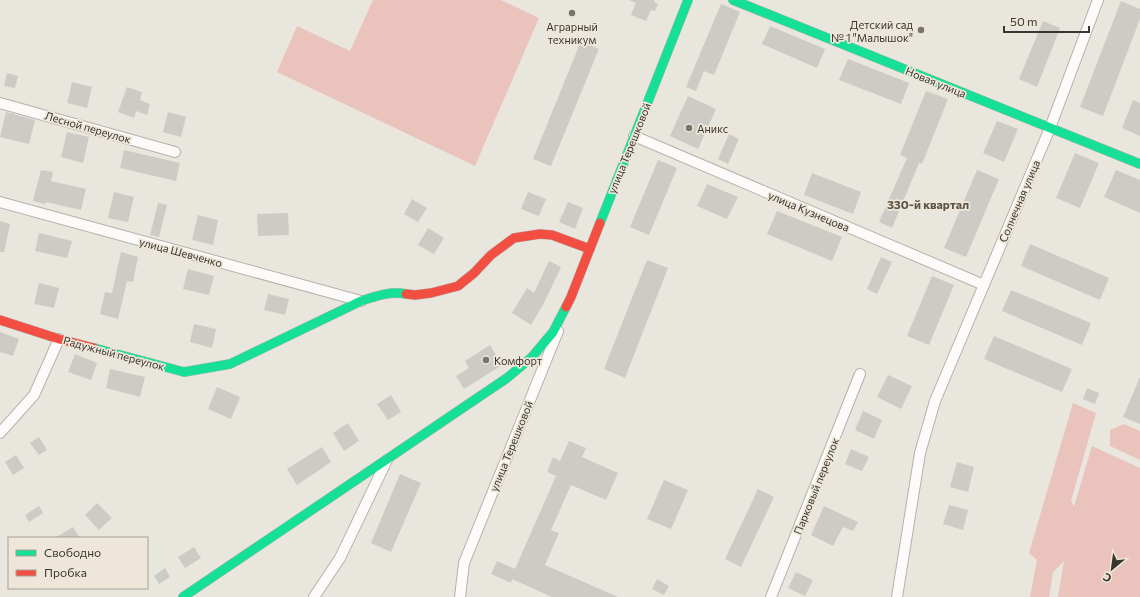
<svg xmlns="http://www.w3.org/2000/svg" width="1140" height="597" font-family="Commissioner,sans-serif">
	<style>
		.green { fill: #ebc3bd }
		.building { fill: #cccbc5 }
		.lines { fill: none; stroke-linecap: round; stroke-linejoin: round }
		.street-casing { stroke: #b4b2ab; stroke-width: 12 }
		.fast-casing { stroke: #b4b2ab; stroke-width: 10 }
		.jam-casing { stroke: #b4b2ab; stroke-width: 10 }
		.street { stroke: #fcfbfa; stroke-width: 10 }
		.fast { stroke: #16e098; stroke-width: 9 }
		.jam { stroke: #f24e42; stroke-width: 9 }
		.poi-dot { fill: #77746e; stroke: #eee7d9; stroke-width: 1.5 }
		.labels { text-anchor: middle; dominant-baseline: central; stroke-width: 3.5; stroke-linejoin: round; paint-order: stroke }
		.poi-label { font-size: 11px; fill: #393631; stroke: #eee7d9; text-anchor: start }
		.street-label { font-size: 11px; fill: #393631; stroke: #eee7d9 }
		.neighbourhood-label { font-size: 12px; font-weight: bold; fill: #595347; stroke: #eee7d9 }
	</style>
	<rect width="100%" height="100%" fill="#e9e6de"/>
	<g class="green">
		<polygon points="373,0 501,0 539,18 475,166 277,72 297,26 350,51"/>
		<polygon points="1073,403 1096,413 1071,501 1074,507 1092,446 1140,468 1140,597 1058,597 1064,561 1053,572 1049,597 1030,597 1037,560 1029,553"/>
		<polygon points="1124,424 1140,431 1140,460 1110,446 1110,430"/>
	</g>
	<g class="building">
		<polygon points="629,0 655,0 654,2 658,4 655,11 651,10 646,21 631,15 636,3"/>
		<polygon points="1121,1 1140,9 1140,19 1103,116 1080,107"/>
		<polygon points="721,4 740,12 714,75 704,71 696,91 686,87"/>
		<polygon points="1043,21 1060,28 1037,87 1019,79"/>
		<polygon points="770,26 825,49 817,68 762,44"/>
		<polygon points="581,41 599,49 551,166 533,159"/>
		<polygon points="848,59 909,83 901,104 839,80"/>
		<polygon points="7,73 18,76 15,88 4,86"/>
		<polygon points="72,82 92,87 87,108 67,103"/>
		<polygon points="127,87 142,92 140,100 150,104 147,115 136,111 134,118 118,112"/>
		<polygon points="926,91 948,99 922,164 919,163 892,228 879,222 907,158 900,155"/>
		<polygon points="688,96 716,109 698,149 670,136"/>
		<polygon points="1133,100 1140,103 1140,136 1122,128"/>
		<polygon points="6,112 35,120 29,144 0,137"/>
		<polygon points="168,112 186,117 181,137 163,132"/>
		<polygon points="997,121 1018,129 1004,162 983,153"/>
		<polygon points="67,132 89,137 83,163 61,157"/>
		<polygon points="729,134 739,139 728,164 718,159"/>
		<polygon points="124,150 180,163 176,181 120,168"/>
		<polygon points="1075,153 1099,163 1080,208 1056,198"/>
		<polygon points="658,160 677,168 649,235 630,227"/>
		<polygon points="41,170 53,172 51,181 86,189 81,210 46,202 45,204 33,201"/>
		<polygon points="977,170 999,179 966,257 944,248"/>
		<polygon points="1116,170 1140,180 1140,213 1104,197"/>
		<polygon points="812,173 861,192 853,214 804,195"/>
		<polygon points="707,184 738,197 727,219 697,206"/>
		<polygon points="114,192 134,197 128,222 108,218"/>
		<polygon points="528,192 546,199 539,216 521,209"/>
		<polygon points="412,199 427,208 418,222 404,214"/>
		<polygon points="568,202 583,208 575,229 559,222"/>
		<polygon points="158,203 167,205 159,237 150,235"/>
		<polygon points="777,211 842,237 832,261 767,234"/>
		<polygon points="288,213 289,235 258,236 257,214"/>
		<polygon points="198,215 218,220 213,245 192,240"/>
		<polygon points="0,221 10,224 4,252 0,252"/>
		<polygon points="428,228 444,238 434,254 418,245"/>
		<polygon points="39,233 72,241 67,258 35,251"/>
		<polygon points="1030,244 1109,278 1100,300 1021,266"/>
		<polygon points="121,252 138,257 133,282 127,281 118,319 100,314 105,292 112,293"/>
		<polygon points="881,257 892,262 877,294 867,289"/>
		<polygon points="647,260 668,268 625,378 604,369"/>
		<polygon points="549,261 561,267 544,303 531,325 512,313 527,288 534,293"/>
		<polygon points="188,269 214,276 209,295 183,289"/>
		<polygon points="932,276 954,285 929,345 907,336"/>
		<polygon points="39,283 59,288 54,308 34,304"/>
		<polygon points="1011,290 1091,323 1082,345 1002,311"/>
		<polygon points="268,294 289,299 285,315 264,310"/>
		<polygon points="194,324 216,329 212,348 190,342"/>
		<polygon points="0,332 19,339 13,356 0,352"/>
		<polygon points="994,336 1072,369 1062,392 984,359"/>
		<polygon points="490,345 502,365 464,389 456,376 469,368 465,361"/>
		<polygon points="75,354 97,363 91,380 68,372"/>
		<polygon points="110,369 145,377 140,397 106,388"/>
		<polygon points="888,375 912,386 901,409 877,397"/>
		<polygon points="1140,377 1140,424 1123,417"/>
		<polygon points="217,387 240,397 231,419 208,409"/>
		<polygon points="1087,388 1099,393 1095,404 1083,399"/>
		<polygon points="391,395 401,412 388,420 377,404"/>
		<polygon points="863,411 882,420 874,439 855,430"/>
		<polygon points="348,423 359,441 344,451 333,433"/>
		<polygon points="39,437 47,450 39,455 30,443"/>
		<polygon points="569,441 586,448 582,457 618,473 606,500 571,485 551,530 559,533 545,565 618,597 552,597 512,579 511,583 491,574 497,561 515,569 556,476 547,472 553,457 560,461"/>
		<polygon points="322,447 331,462 297,485 287,469"/>
		<polygon points="851,449 869,457 862,471 845,464"/>
		<polygon points="16,455 24,468 13,475 5,462"/>
		<polygon points="957,462 974,467 968,492 950,487"/>
		<polygon points="400,474 421,483 391,552 371,543"/>
		<polygon points="664,480 688,490 671,529 647,519"/>
		<polygon points="758,489 774,497 741,567 725,559"/>
		<polygon points="97,503 112,518 99,530 85,515"/>
		<polygon points="949,505 968,510 963,530 943,524"/>
		<polygon points="39,506 43,513 29,522 25,515"/>
		<polygon points="824,506 858,522 853,531 843,527 833,546 811,535"/>
		<polygon points="73,527 80,538 55,538"/>
		<polygon points="194,547 201,558 185,568 178,557"/>
		<polygon points="165,568 170,577 159,584 154,576"/>
		<polygon points="796,572 813,580 805,596 788,588"/>
		<polygon points="657,579 669,586 664,595 652,589"/>
	</g>
	<g class="lines">
		<defs>
			<g id="street">
				<polyline points="0,103 175,152"/>
				<polyline points="634,136 984,285"/>
				<polyline points="0,202 361,301"/>
				<polyline points="0,433 34,395 59,339"/>
				<polyline points="314,597 340,558 387,460"/>
				<polyline points="460,597 464,563 558,331"/>
				<polyline points="771,597 860,374"/>
				<polyline points="897,597 920,453 935,401 1050,128 1098,0"/>
			</g>
			<g id="fast">
				<polyline points="733,0 1140,164"/>
				<polyline points="600,223 688,0"/>
				<path d="M 94,348 L 184,372 L 230,364 L 361,301 C 376,296 390,291 406,294"/>
				<polyline points="183,597 507,378 532,357 553,332 566,307"/>
			</g>
			<g id="jam">
				<polyline points="406,294 415,295 431,293 458,286 474,273 491,255 514,238 540,234 552,235 590,249"/>
				<polyline points="566,307 571,297 600,223"/>
				<polyline points="0,320 59,339 94,348"/>
			</g>
		</defs>
		<use href="#street" class="street-casing"/>
		<use href="#fast" class="fast-casing"/>
		<use href="#jam" class="jam-casing"/>
		<use href="#street" class="street"/>
		<use href="#fast" class="fast"/>
		<use href="#jam" class="jam"/>
	</g>
	<g class="poi-dot">
		<circle cx="572" cy="13" r="4"/>
		<circle cx="921" cy="30" r="4"/>
		<circle cx="689" cy="128" r="4"/>
		<circle cx="486" cy="360" r="4"/>
	</g>
	<g class="labels">
		<g class="poi-label">
			<text x="913" y="24" text-anchor="end">Детский сад<tspan x="913" dy="13">№ 1 "Малышок"</tspan></text>
			<text x="572" y="26" text-anchor="middle">Аграрный<tspan x="572" dy="13">техникум</tspan></text>
			<text x="697" y="128">Аникс</text>
			<text x="494" y="360">Комфорт</text>
		</g>
		<g class="street-label">
			<text transform="translate(936 82) rotate(22)">Новая улица</text>
			<text transform="translate(88 127) rotate(16)">Лесной переулок</text>
			<text transform="translate(629 148) rotate(-68)">улица Терешковой</text>
			<text transform="translate(1019 201) rotate(-67)">Солнечная улица</text>
			<text transform="translate(809 211) rotate(23)">улица Кузнецова</text>
			<text transform="translate(181 252) rotate(15)">улица Шевченко</text>
			<text transform="translate(114 353) rotate(15)">Радужный переулок</text>
			<text transform="translate(511 446) rotate(-68)">улица Терешковой</text>
			<text transform="translate(816 486) rotate(-68)">Парковый переулок</text>
		</g>
		<g class="neighbourhood-label">
			<text x="928" y="204">330-й квартал</text>
		</g>
	</g>
	<rect x="8" y="537" width="140" height="52" fill="#eee7d9" stroke="#a6a096"/>
	<rect x="16" y="550" width="20" height="6" fill="#16e098" stroke="#a6a096"/>
	<text x="44" y="557" font-size="12" fill="#393631">Свободно</text>
	<rect x="16" y="570" width="20" height="6" fill="#f24e42" stroke="#a6a096"/>
	<text x="44" y="577" font-size="12" fill="#393631">Пробка</text>
	<g transform="translate(1112 569) rotate(209)" stroke="#eee7d9" stroke-width="3" paint-order="stroke">
	<path d="M0-3L7 15L0 10L-7 15Z" fill="#393631"/>
	<text y="-6" font-size="11" font-weight="bold" text-anchor="middle" fill="#393631">С</text>
	</g>
	<path d="M1004 26v6h85v-6" fill="none" stroke="#393631" stroke-width="2"/>
	<text x="1010" y="26" font-size="12" fill="#393631" stroke="#eee7d9" stroke-width="3" paint-order="stroke">50 m</text>
</svg>
